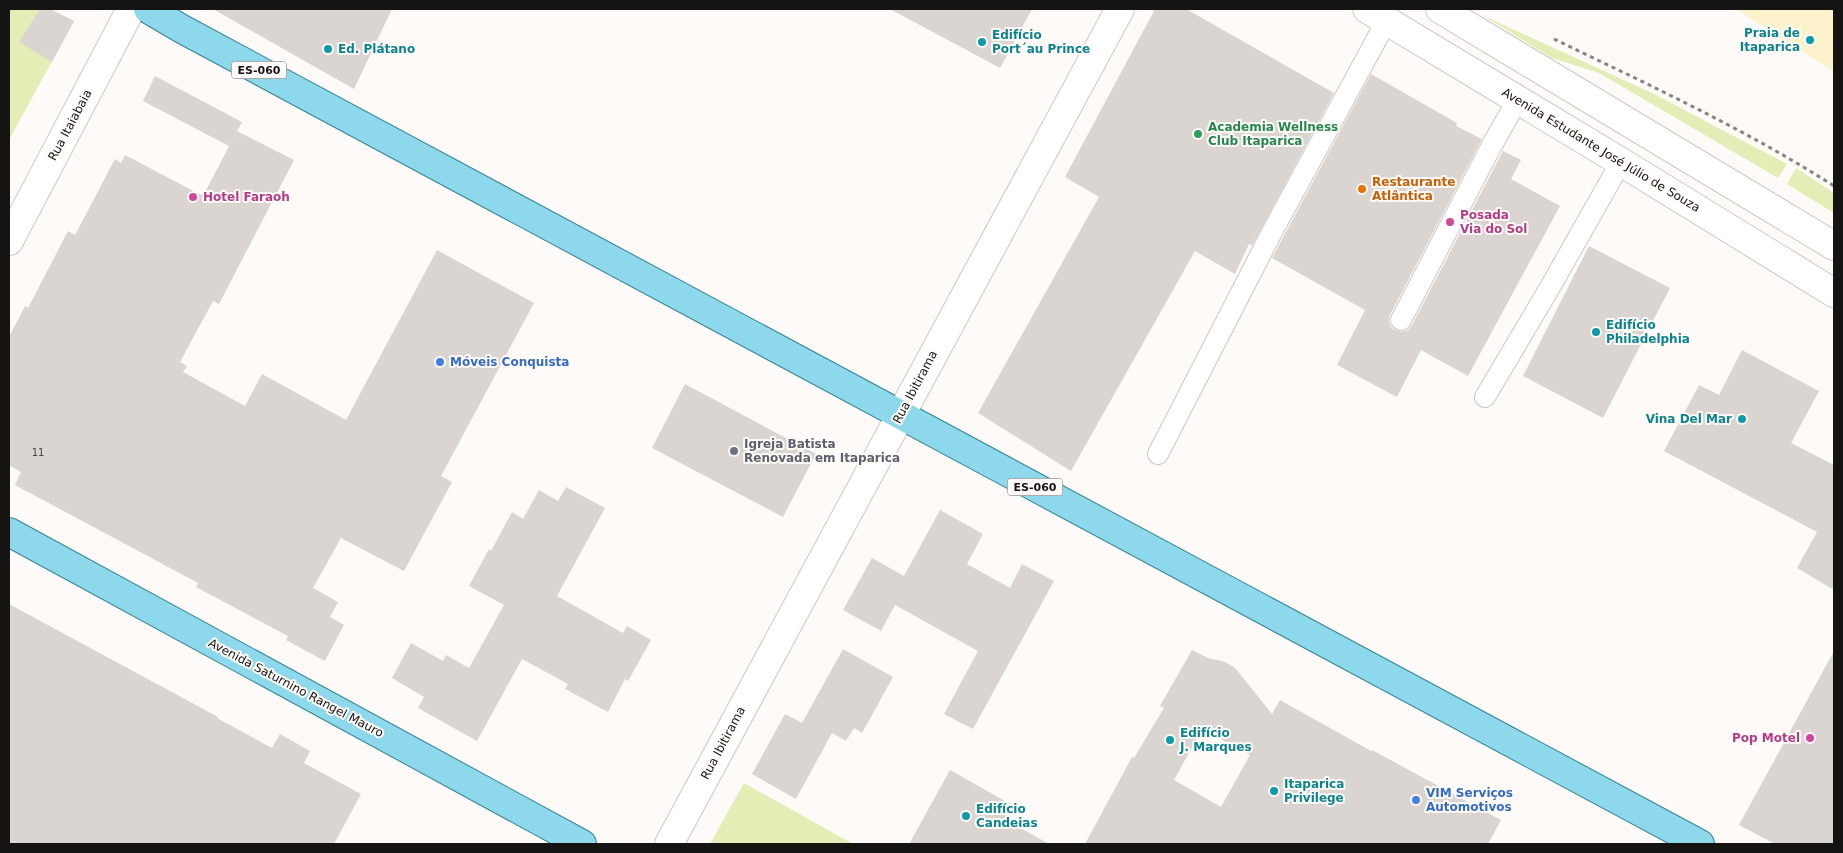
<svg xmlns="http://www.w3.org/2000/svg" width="1843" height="853" font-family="'DejaVu Sans',sans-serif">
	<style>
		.green { fill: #e3edb5 }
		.sand { fill: #fcf2cc }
		.building { fill: #dbd5d1; fill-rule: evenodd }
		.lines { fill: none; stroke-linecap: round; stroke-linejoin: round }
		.service-casing { stroke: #cdc7c4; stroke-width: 22 }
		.minor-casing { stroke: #cdc7c4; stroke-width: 30 }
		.tertiary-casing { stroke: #cdc7c4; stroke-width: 30 }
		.primary-casing { stroke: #328297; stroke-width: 30 }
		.path { stroke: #878482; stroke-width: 3; stroke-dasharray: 4 4; stroke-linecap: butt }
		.service { stroke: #fff; stroke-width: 20 }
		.minor { stroke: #fff; stroke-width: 28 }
		.tertiary { stroke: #fff; stroke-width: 28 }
		.primary { stroke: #8dd8eb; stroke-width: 28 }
		.culture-dot { fill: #0f9aa8; stroke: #fefaf8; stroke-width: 2 }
		.leisure-dot { fill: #2e9e5b; stroke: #fefaf8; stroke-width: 2 }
		.food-dot { fill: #e8710a; stroke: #fefaf8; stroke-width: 2 }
		.hotel-dot { fill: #d1479c; stroke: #fefaf8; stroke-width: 2 }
		.shop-dot { fill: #3f7fe0; stroke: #fefaf8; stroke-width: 2 }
		.worship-dot { fill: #6b7280; stroke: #fefaf8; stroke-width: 2 }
		.labels { text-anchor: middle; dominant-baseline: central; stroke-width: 4; stroke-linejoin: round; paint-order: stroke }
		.number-label { font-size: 10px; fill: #474442 }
		.shield { fill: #fefaf8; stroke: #5c5958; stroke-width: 1 }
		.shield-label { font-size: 11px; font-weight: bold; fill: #161413 }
		.culture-label { font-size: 12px; font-weight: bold; fill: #0d838f; stroke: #fefaf8; text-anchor: start }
		.street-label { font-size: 12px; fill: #161413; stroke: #fefaf8 }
		.leisure-label { font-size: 12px; font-weight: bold; fill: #27864d; stroke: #fefaf8; text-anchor: start }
		.food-label { font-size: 12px; font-weight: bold; fill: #c56008; stroke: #fefaf8; text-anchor: start }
		.hotel-label { font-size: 12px; font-weight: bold; fill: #b23c85; stroke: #fefaf8; text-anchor: start }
		.shop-label { font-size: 12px; font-weight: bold; fill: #366cbe; stroke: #fefaf8; text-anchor: start }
		.worship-label { font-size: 12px; font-weight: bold; fill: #5b616d; stroke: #fefaf8; text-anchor: start }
	</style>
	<rect width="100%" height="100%" fill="#fefaf8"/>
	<g class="green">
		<polygon points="9,9 50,9 74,21 9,140"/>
		<polygon points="1482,15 1652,93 1787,164 1778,178 1599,73 1552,58"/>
		<polygon points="1796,168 1834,193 1834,213 1787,184"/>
		<polygon points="744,783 853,844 710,844"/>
	</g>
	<polygon class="sand" points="1736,9 1834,9 1834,72"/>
	<g class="building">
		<polygon points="40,9 50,9 74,21 52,62 19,42"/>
		<polygon points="213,9 392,9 354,89"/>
		<polygon points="890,9 1032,9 1000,68"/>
		<polygon points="1155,9 1186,9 1334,93 1252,246 1249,244 1235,274 1195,251 1071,471 978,413 1099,197 1065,177"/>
		<polygon points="1371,74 1457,123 1456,126 1482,139 1390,315 1389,321 1391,327 1395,330 1402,332 1408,330 1412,325 1503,151 1521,160 1511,179 1560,206 1468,376 1421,350 1397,397 1337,365 1365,310 1272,258"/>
		<polygon points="155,76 242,122 229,146 143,101"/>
		<polygon points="237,131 294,160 219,304 213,301 180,362 187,366 183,372 245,406 262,374 346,420 437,250 534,303 441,476 452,482 404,571 341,538 313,588 338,602 330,617 344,625 325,661 286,640 288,636 196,587 198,583 15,485 21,472 9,465 9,337 25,306 28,308 68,231 75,235 115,159 121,163 125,155 203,196"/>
		<polygon points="1589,246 1670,288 1603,418 1523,376"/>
		<polygon points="1742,350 1819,391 1791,443 1834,465 1834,590 1797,568 1817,532 1664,451 1699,385 1719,395"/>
		<polygon points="685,384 816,454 783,517 652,448"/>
		<polygon points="566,487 605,508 557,596 623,633 627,626 651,640 628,681 625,679 608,712 565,689 568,684 522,659 477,741 418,708 424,697 392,678 411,643 443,661 446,655 469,668 504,605 469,586 489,549 491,551 512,512 523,519 539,490 558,501"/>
		<polygon points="940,510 983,534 967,564 1010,588 1022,564 1054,581 973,729 944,714 978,651 895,605 881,631 843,610 872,558 904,576"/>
		<polygon points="9,604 218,717 217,718 272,748 280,734 310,751 304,763 361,794 334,844 9,844"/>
		<polygon points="843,649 893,677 862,733 854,728 846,741 832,733 796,799 752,774 785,714 802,723"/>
		<path d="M 1192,650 L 1208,658 L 1222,661 L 1229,664 L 1236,669 L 1272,714 L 1280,700 L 1371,751 L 1372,750 L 1501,820 L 1488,844 L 1085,844 L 1132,757 L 1134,758 L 1164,708 L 1160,706 ZM 1202,729 L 1250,755 L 1221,807 L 1174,780 Z"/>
		<polygon points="1834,651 1834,844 1775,844 1739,825"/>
		<polygon points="950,770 1014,806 1006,820 1049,844 909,844"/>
	</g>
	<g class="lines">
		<defs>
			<g id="service">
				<polyline points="1401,320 1492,145 1518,99"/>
				<polyline points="1485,397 1549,289 1621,162"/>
				<polyline points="1158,454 1271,234 1387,20"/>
			</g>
			<polyline id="minor" points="669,844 1120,9"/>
			<g id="tertiary">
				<polyline points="1367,9 1621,162 1834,293"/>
				<polyline points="1440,9 1834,246"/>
				<polyline points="9,241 131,9"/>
			</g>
			<g id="primary">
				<polyline points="148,9 182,29 1700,844"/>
				<polyline points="9,532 582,844"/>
			</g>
		</defs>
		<use href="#service" class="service-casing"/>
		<use href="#minor" class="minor-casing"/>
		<use href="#tertiary" class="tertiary-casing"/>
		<use href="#primary" class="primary-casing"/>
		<path class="path" d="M 1554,39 C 1649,85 1745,129 1834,186"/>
		<use href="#service" class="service"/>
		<use href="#minor" class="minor"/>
		<use href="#tertiary" class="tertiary"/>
		<use href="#primary" class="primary"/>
	</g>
	<g class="culture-dot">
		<circle cx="1810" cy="40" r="5"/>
		<circle cx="982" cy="42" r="5"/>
		<circle cx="328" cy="49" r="5"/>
		<circle cx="1596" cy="332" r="5"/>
		<circle cx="1742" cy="419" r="5"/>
		<circle cx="1170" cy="740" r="5"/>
		<circle cx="1274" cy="791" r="5"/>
		<circle cx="966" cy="816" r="5"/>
	</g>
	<circle class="leisure-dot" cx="1198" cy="134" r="5"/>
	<circle class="food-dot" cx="1362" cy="189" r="5"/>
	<g class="hotel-dot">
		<circle cx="193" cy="197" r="5"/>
		<circle cx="1450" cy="222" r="5"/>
		<circle cx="1810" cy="738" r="5"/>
	</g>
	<g class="shop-dot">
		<circle cx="440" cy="362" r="5"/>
		<circle cx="1416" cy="800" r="5"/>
	</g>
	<circle class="worship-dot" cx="734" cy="451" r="5"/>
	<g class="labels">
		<g class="number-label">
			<text x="38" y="452">11</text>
		</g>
		<g class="shield">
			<rect x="231.5" y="61.5" width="55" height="17" rx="4"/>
			<rect x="1007.5" y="478.5" width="55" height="17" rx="4"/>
		</g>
		<g class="shield-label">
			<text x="259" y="70">ES-060</text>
			<text x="1035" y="487">ES-060</text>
		</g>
		<g class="culture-label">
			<text x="1800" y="33" text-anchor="end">Praia de<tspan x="1800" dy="14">Itaparica</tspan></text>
			<text x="992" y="35">Edifício<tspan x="992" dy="14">Port´au Prince</tspan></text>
			<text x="338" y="49">Ed. Plátano</text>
			<text x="1606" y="325">Edifício<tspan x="1606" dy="14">Philadelphia</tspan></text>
			<text x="1732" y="419" text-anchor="end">Vina Del Mar</text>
			<text x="1180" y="733">Edifício<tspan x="1180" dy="14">J. Marques</tspan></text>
			<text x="1284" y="784">Itaparica<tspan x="1284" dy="14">Privilege</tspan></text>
			<text x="976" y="809">Edifício<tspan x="976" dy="14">Candeias</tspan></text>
		</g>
		<g class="street-label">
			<text transform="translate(70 125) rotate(-62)">Rua Itaiabaia</text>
			<text transform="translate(1601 150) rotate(31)">Avenida Estudante José Júlio de Souza</text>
			<text transform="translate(915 387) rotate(-62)">Rua Ibitirama</text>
			<text transform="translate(296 688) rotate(28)">Avenida Saturnino Rangel Mauro</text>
			<text transform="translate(723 743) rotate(-62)">Rua Ibitirama</text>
		</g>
		<g class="leisure-label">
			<text x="1208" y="127">Academia Wellness<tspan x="1208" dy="14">Club Itaparica</tspan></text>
		</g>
		<g class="food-label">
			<text x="1372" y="182">Restaurante<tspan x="1372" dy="14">Atlântica</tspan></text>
		</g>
		<g class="hotel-label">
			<text x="203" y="197">Hotel Faraoh</text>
			<text x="1460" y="215">Posada<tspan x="1460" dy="14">Via do Sol</tspan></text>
			<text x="1800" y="738" text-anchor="end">Pop Motel</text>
		</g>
		<g class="shop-label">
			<text x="450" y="362">Móveis Conquista</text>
			<text x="1426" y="793">VIM Serviços<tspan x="1426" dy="14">Automotivos</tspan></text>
		</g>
		<g class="worship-label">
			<text x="744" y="444">Igreja Batista<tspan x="744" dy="14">Renovada em Itaparica</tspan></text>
		</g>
	</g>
	<rect width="1843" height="853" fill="none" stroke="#161413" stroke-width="20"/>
</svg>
